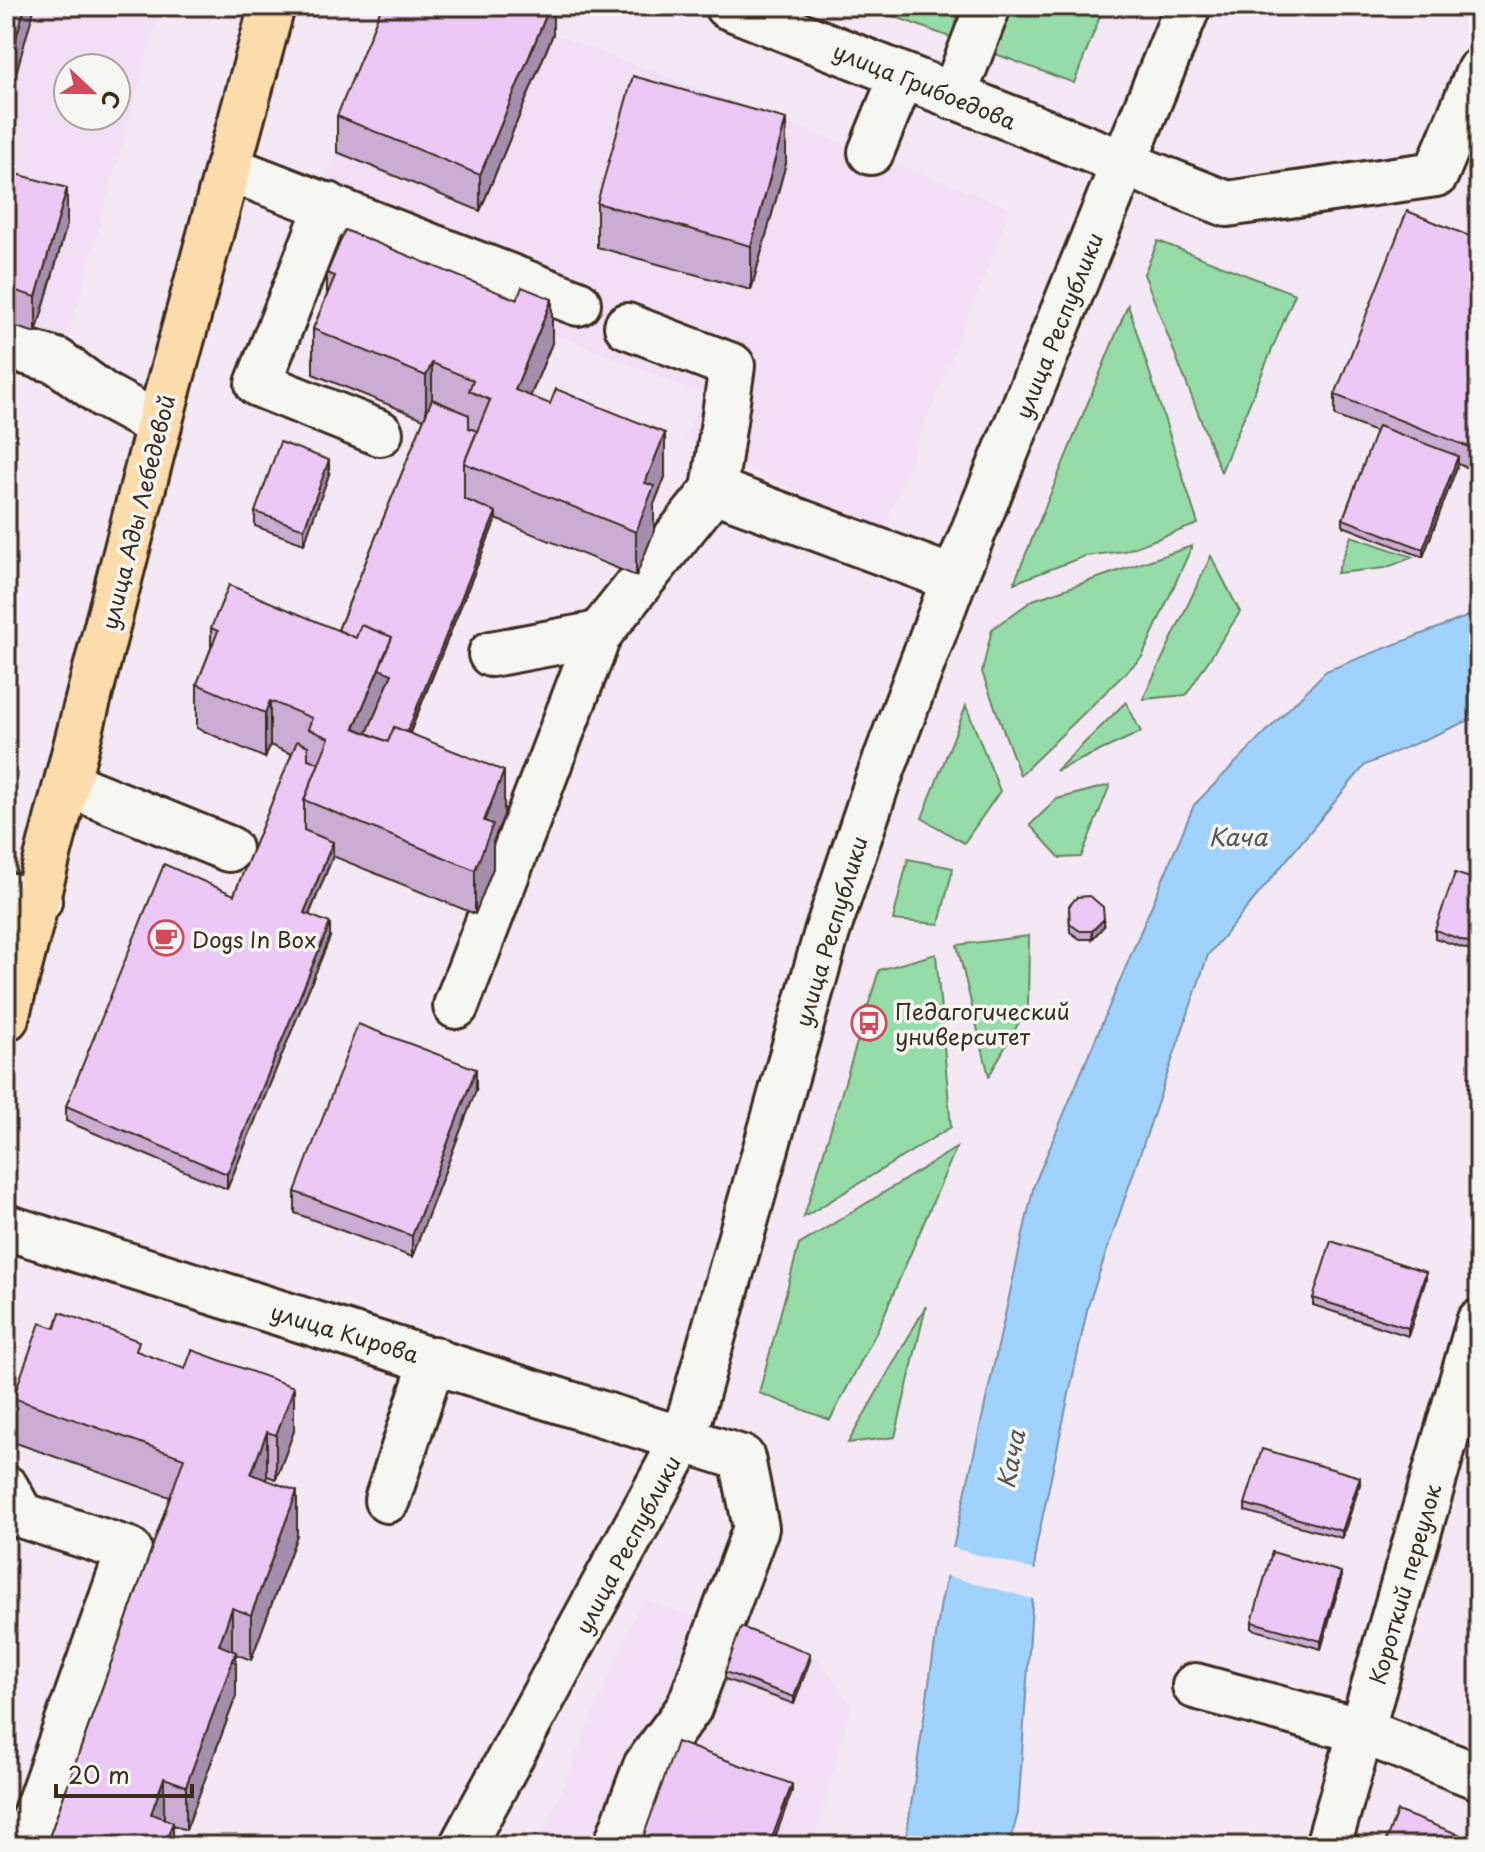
<svg xmlns="http://www.w3.org/2000/svg" width="1485" height="1852" font-family="'Playpen Sans',sans-serif">
	<style>
		.built { fill: #f1dff4; fill-rule: evenodd }
		.green { fill: #96dca9; stroke: #688364; stroke-width: 2 }
		.water { fill: #a0d2fe; stroke: #788fa4; stroke-width: 2 }
		.pier { fill: #f3e8f3 }
		.lines { fill: none; stroke-linecap: round; stroke-linejoin: round }
		.minor-casing { stroke: #3b2a1e; stroke-width: 50 }
		.major-casing { stroke: #3b2a1e; stroke-width: 50 }
		.minor { stroke: #f6f6f2; stroke-width: 44 }
		.major { stroke: #fddcac; stroke-width: 44 }
		.wall { fill: #cbadd3; stroke: #3b2a1e; stroke-width: 2 }
		.shaded-wall { fill: #a58dac; stroke: #3b2a1e; stroke-width: 2 }
		.building { fill: #ecc9f5; stroke: #3b2a1e; stroke-width: 2 }
		.labels { text-anchor: middle; dominant-baseline: central; stroke-width: 7; stroke-linejoin: round; paint-order: stroke }
		.street-label { font-size: 22px; fill: #3b2a1e; stroke: #f6f6f2 }
		.poi-label { font-size: 22px; fill: #3b2a1e; stroke: #f6f6f2; text-anchor: start }
		.water-label { font-size: 24px; font-style: italic; fill: #545456; stroke: #f6f6f2 }
	</style>
	<rect width="100%" height="100%" fill="#f3e8f3"/>
	<filter id="ink" filterUnits="userSpaceOnUse"><feTurbulence type="fractalNoise" baseFrequency=".0125" numOctaves="2"/><feDisplacementMap in="SourceGraphic" scale="16" xChannelSelector="R" yChannelSelector="G"/><feConvolveMatrix kernelMatrix="1 2 1 2 8 2 1 2 1" color-interpolation-filters="sRGB"/></filter>
	<g filter="url(#ink)">
		<g class="built">
			<path d="M 6,6 L 161,6 L 66,345 L 6,328 ZM 68,68 L 116,68 L 116,116 L 68,116 Z"/>
			<polygon points="397,6 553,34 1011,208 884,527 810,497 685,438 704,395 304,231"/>
			<polygon points="642,1599 817,1658 851,1705 813,1846 537,1846"/>
		</g>
		<g class="green">
			<polygon points="866,6 1104,6 1074,83"/>
			<polygon points="1158,241 1295,294 1221,472 1144,274"/>
			<polygon points="1128,305 1198,524 1124,551 1085,556 1014,583"/>
			<polygon points="1351,536 1413,557 1385,568 1337,573"/>
			<polygon points="1192,546 1142,657 1020,775 982,672 992,629 1033,600"/>
			<polygon points="1211,556 1240,612 1186,695 1143,699"/>
			<polygon points="1126,702 1141,732 1056,771"/>
			<polygon points="966,706 1000,791 964,843 922,818"/>
			<polygon points="1110,785 1081,857 1060,858 1030,825 1057,799"/>
			<polygon points="908,859 953,868 939,924 893,920"/>
			<polygon points="1029,936 1028,1006 989,1076 957,945"/>
			<polygon points="936,954 951,1127 804,1217 879,970"/>
			<polygon points="956,1148 878,1329 830,1420 759,1393 799,1245"/>
			<polygon points="926,1306 895,1437 848,1443"/>
		</g>
		<polygon class="water" points="1479,612 1479,716 1365,765 1208,955 1088,1306 1036,1547 1018,1813 1009,1846 905,1846 941,1602 1034,1185 1194,805 1326,671"/>
		<polygon class="pier" points="949,1547 1039,1571 1037,1600 943,1575"/>
		<g class="lines">
			<defs>
				<g id="minor">
					<polyline points="727,6 1227,204 1436,174 1479,71"/>
					<polyline points="953,97 988,6"/>
					<polyline points="871,152 902,76"/>
					<polyline points="228,168 578,303"/>
					<polyline points="328,205 258,384 380,433"/>
					<polyline points="627,326 732,366 714,490"/>
					<polyline points="6,346 57,361 105,396 159,425"/>
					<polyline points="491,654 599,634"/>
					<polyline points="68,784 229,849"/>
					<polyline points="6,895 39,901"/>
					<polyline points="456,1006 599,634 714,490 954,579"/>
					<polyline points="6,1227 742,1458 756,1528 689,1708 646,1766 616,1846"/>
					<polyline points="6,1488 21,1515 129,1550 24,1846"/>
					<polyline points="387,1500 433,1359"/>
					<polyline points="1195,1686 1362,1731 1479,1777"/>
					<polyline points="462,1846 684,1438 827,932 877,783 954,579 1188,6"/>
					<polyline points="1328,1846 1479,1322"/>
				</g>
				<polyline id="major" points="6,1018 169,386 272,6"/>
			</defs>
			<use href="#minor" class="minor-casing"/>
			<use href="#major" class="major-casing"/>
			<use href="#minor" class="minor"/>
			<use href="#major" class="major"/>
		</g>
		<g class="wall">
			<polygon points="553,6 553,34 480,211 337,152 337,116"/>
			<polygon points="786,163 751,290 597,247 597,203"/>
			<polygon points="6,171 67,224 36,333 6,324"/>
			<polygon points="1479,240 1474,470 1458,464 1423,557 1343,526 1343,519 1376,432 1335,416 1335,395"/>
			<polygon points="327,273 552,343 530,397 665,477 654,504 654,531 636,576 496,519 410,733 504,815 493,842 493,868 475,914 333,856 309,915 330,937 227,1189 66,1121 66,1106 234,895 292,754 270,745 265,758 197,728 197,684 211,648 211,628 338,630 424,419 313,374 313,329 327,295"/>
			<polygon points="329,474 304,544 255,526 255,512"/>
			<polygon points="1479,881 1479,934 1473,951 1435,938 1435,930"/>
			<polygon points="1069,906 1104,926 1092,939 1080,939 1070,932"/>
			<polygon points="877,1018 869,1042 858,1038 858,1030"/>
			<polygon points="476,1090 412,1257 295,1213 295,1192"/>
			<polygon points="1426,1279 1408,1336 1313,1305 1313,1298"/>
			<polygon points="139,1352 294,1431 276,1479 267,1476 265,1479 297,1535 251,1660 236,1654 236,1696 186,1830 173,1825 173,1846 46,1846 170,1497 13,1442 13,1398"/>
			<polygon points="1360,1484 1342,1538 1245,1511 1245,1504"/>
			<polygon points="1341,1579 1321,1649 1252,1629 1252,1622"/>
			<polygon points="810,1660 794,1704 725,1679 725,1672"/>
		</g>
		<g class="shaded-wall">
			<polygon points="25,6 35,6 6,109 6,73"/>
			<polygon points="550,6 553,6 553,34 480,211 480,175"/>
			<polygon points="786,119 786,163 751,290 751,246"/>
			<polygon points="67,188 67,224 36,333 36,297"/>
			<polygon points="552,299 552,343 515,434 515,390"/>
			<polygon points="432,363 432,407 426,420 426,376"/>
			<polygon points="665,433 665,477 654,504 654,531 636,576 636,532 645,483"/>
			<polygon points="1479,436 1479,457 1474,470 1474,449"/>
			<polygon points="1458,456 1458,464 1423,557 1423,549"/>
			<polygon points="329,460 329,474 304,544 304,529"/>
			<polygon points="496,512 496,519 388,786 388,779"/>
			<polygon points="392,637 392,681 357,766 354,728"/>
			<polygon points="270,701 270,745 265,758 265,713"/>
			<polygon points="504,771 504,815 493,842 493,868 475,914 475,870 484,821"/>
			<polygon points="333,842 333,856 304,927 304,913"/>
			<polygon points="1104,919 1104,926 1092,939 1092,931"/>
			<polygon points="330,923 330,937 227,1189 227,1174"/>
			<polygon points="1479,927 1479,934 1473,951 1473,944"/>
			<polygon points="877,1010 877,1018 869,1042 869,1035"/>
			<polygon points="476,1069 476,1090 412,1257 412,1236"/>
			<polygon points="1426,1272 1426,1279 1408,1336 1408,1328"/>
			<polygon points="294,1387 294,1431 276,1479 276,1435"/>
			<polygon points="267,1432 267,1476 251,1518 251,1474"/>
			<polygon points="1360,1477 1360,1484 1342,1538 1342,1531"/>
			<polygon points="297,1491 297,1535 251,1660 251,1615"/>
			<polygon points="1341,1572 1341,1579 1321,1649 1321,1641"/>
			<polygon points="232,1608 232,1652 219,1645"/>
			<polygon points="236,1652 236,1696 186,1830 186,1786"/>
			<polygon points="810,1653 810,1660 794,1704 794,1697"/>
			<polygon points="164,1778 164,1822 151,1814"/>
			<polygon points="792,1784 792,1791 772,1846 769,1846"/>
			<polygon points="173,1822 173,1846 164,1846"/>
		</g>
		<g class="building">
			<polygon points="6,6 25,6 6,73"/>
			<polygon points="382,6 550,6 480,175 337,116"/>
			<polygon points="633,76 786,119 751,246 597,203"/>
			<polygon points="6,171 67,188 36,297 6,288"/>
			<polygon points="1407,211 1479,240 1479,436 1474,449 1335,395"/>
			<polygon points="345,230 517,300 522,287 552,299 515,390 550,404 556,389 665,433 645,483 654,486 636,532 464,463 490,400 469,391 473,380 432,363 426,376 313,329 335,276 327,273"/>
			<polygon points="432,399 469,415 469,428 477,431 464,463 464,499 496,512 407,732 394,727 388,742 367,733 392,674 379,669 392,637 361,625 356,638 338,630"/>
			<polygon points="1378,426 1458,456 1423,549 1343,519"/>
			<polygon points="280,442 329,460 304,529 255,512"/>
			<polygon points="229,585 356,638 361,625 392,637 354,728 388,742 394,727 504,771 484,821 493,824 475,870 304,800 329,738 308,729 312,718 270,701 265,713 197,684 218,631 211,628"/>
			<polygon points="297,741 308,746 308,759 319,763 304,800 304,830 333,842 304,913 330,923 227,1174 66,1106 164,864 234,895"/>
			<polygon points="1455,873 1479,881 1479,927 1473,944 1435,930"/>
			<polygon points="1090,896 1103,907 1104,919 1092,931 1080,931 1070,924 1069,906 1077,897"/>
			<polygon points="866,1007 877,1010 869,1035 858,1030"/>
			<polygon points="358,1024 476,1069 412,1236 295,1192"/>
			<polygon points="1331,1241 1426,1272 1408,1328 1313,1298"/>
			<polygon points="60,1312 139,1341 136,1351 185,1369 192,1350 294,1387 276,1435 267,1432 251,1474 297,1491 251,1615 232,1608 219,1645 236,1652 186,1786 164,1778 151,1814 173,1822 164,1846 46,1846 184,1458 13,1398 40,1323 55,1328"/>
			<polygon points="1262,1449 1360,1477 1342,1531 1245,1504"/>
			<polygon points="1272,1552 1341,1572 1321,1641 1252,1622"/>
			<polygon points="741,1627 810,1653 794,1697 725,1672"/>
			<polygon points="677,1742 792,1784 769,1846 640,1846"/>
			<polygon points="1397,1811 1479,1842 1479,1846 1384,1846"/>
		</g>
	</g>
	<defs>
		<symbol id="cafe-ring" viewBox="-11 -11 22 22"><circle r="9.5" fill="#f6f6f2" stroke="#d1495b" stroke-width="1.5"/><path d="M-5.5-4.5H6V0H3Q3 3.5 0 3.5H-2.5Q-5.5 3.5-5.5 0ZM3-3.2v2h1.7v-2ZM-6 4.5H4V6H-6Z" fill="#d1495b"/></symbol>
		<symbol id="bus-ring" viewBox="-11 -11 22 22"><circle r="9.5" fill="#f6f6f2" stroke="#d1495b" stroke-width="1.5"/><path d="M-5-6H5V4H4V6H2V4H-2V6H-4V4H-5ZM-3.5-4V0h7V-4ZM-3.5 1.2v1.5H-2V1.2ZM2 1.2v1.5H3.5V1.2Z" fill="#d1495b"/></symbol>
	</defs>
	<g fill-rule="evenodd">
		<use href="#cafe-ring" x="146" y="918" width="40" height="40"/>
		<use href="#bus-ring" x="849" y="1003" width="40" height="40"/>
	</g>
	<g class="labels">
		<g class="street-label">
			<text transform="translate(925 85) rotate(22)">улица Грибоедова</text>
			<text transform="translate(1058 325) rotate(-68)">улица Республики</text>
			<text transform="translate(137 512) rotate(-76)">улица Ады Лебедевой</text>
			<text transform="translate(830 931) rotate(-73)">улица Республики</text>
			<text transform="translate(345 1332) rotate(17)">улица Кирова</text>
			<text transform="translate(627 1544) rotate(-62)">улица Республики</text>
			<text transform="translate(1404 1584) rotate(-74)">Короткий переулок</text>
		</g>
		<g class="poi-label">
			<text x="192" y="938">Dogs In Box</text>
			<text x="895" y="1010">Педагогический<tspan x="895" dy="25">университет</tspan></text>
		</g>
		<g class="water-label">
			<text x="1238" y="836">Кача</text>
			<text transform="translate(1010 1459) rotate(-79)">Кача</text>
		</g>
	</g>
	<rect width="1485" height="1852" fill="none" stroke="#f6f6f2" stroke-width="32"/>
	<rect x="16" y="16" width="1453" height="1820" fill="none" stroke="#3b2a1e" stroke-width="3" filter="url(#ink)"/>
	<g transform="translate(92 92) rotate(112)"><circle r="38" fill="#f6f6f2" stroke="#aba49d" stroke-width="2"/>
	<path d="M0-6L14 30L0 20L-14 30Z" fill="#d1495b"/>
	<text y="-12" font-size="22" font-weight="bold" text-anchor="middle" fill="#3b2a1e">С</text>
	</g>
	<path d="M56 1784v12h136v-12" fill="none" stroke="#3b2a1e" stroke-width="4"/>
	<text x="68" y="1784" font-size="24" fill="#3b2a1e" stroke="#f6f6f2" stroke-width="6" paint-order="stroke">20 m</text>
</svg>
